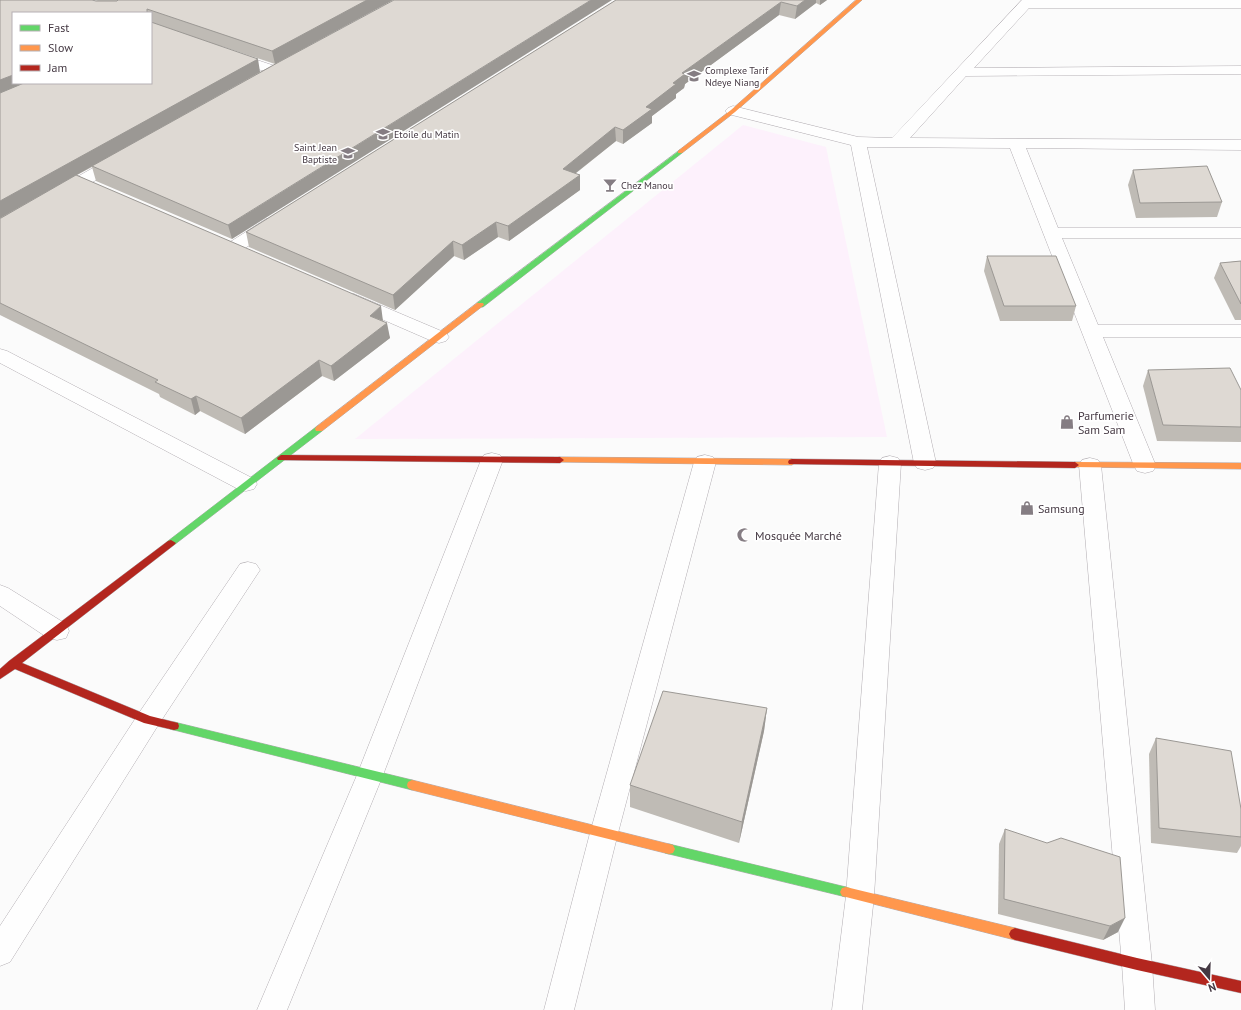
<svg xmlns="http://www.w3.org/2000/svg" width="1241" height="1010" font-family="'PT Sans',sans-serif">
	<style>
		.built { fill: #fdf1fc }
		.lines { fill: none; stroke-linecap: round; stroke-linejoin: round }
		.street-casing { stroke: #b2adb2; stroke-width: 1 }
		.fast-casing { stroke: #b2adb2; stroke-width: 1 }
		.slow-casing { stroke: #b2adb2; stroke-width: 1 }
		.jam-casing { stroke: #b2adb2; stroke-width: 1 }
		.street { fill: #fefefe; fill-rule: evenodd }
		.fast { fill: #63d668; fill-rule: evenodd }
		.slow { fill: #ff974d; fill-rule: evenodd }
		.jam { fill: #b3261e; fill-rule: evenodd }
		.wall { fill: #bfbbb5; fill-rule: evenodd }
		.shaded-wall { fill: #9b9894 }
		.building { fill: #ded9d3; stroke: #9b9894 }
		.labels { text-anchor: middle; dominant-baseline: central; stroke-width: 3.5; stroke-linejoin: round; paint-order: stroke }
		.far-poi-label { font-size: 10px; fill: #453943; stroke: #fff; text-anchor: start }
		.poi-label { font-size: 12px; fill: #453943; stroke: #fff; text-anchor: start }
	</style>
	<rect width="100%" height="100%" fill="#fbfbfb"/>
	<polygon class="built" points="743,125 826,147 887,437 355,439"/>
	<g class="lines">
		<defs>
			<g id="street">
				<polygon points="1022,0 1241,0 1241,8 1029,8 974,68 1241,66 1241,74 966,76 910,138 1241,140 1241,150 1026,148 1058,228 1241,228 1241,238 1062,238 1098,325 1241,325 1241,337 1103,337 1156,466 1153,471 1145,473 1137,471 1134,466 1010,148 867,147 936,463 933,468 925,470 917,468 914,463 851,145 728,114 725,111 728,108 733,106 858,137 892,138"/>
				<polygon points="230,51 281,68 283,71 281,74 276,75 225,58 223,55 225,52"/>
				<polygon points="120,154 126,156 128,159 126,162 66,198 60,199 54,198 52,194 54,190 114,156"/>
				<polygon points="272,218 278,219 281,223 278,227 239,252 233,253 227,252 224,248 227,244 266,219"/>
				<polygon points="354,294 446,333 449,337 446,341 439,343 432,341 347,304 345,300 347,296"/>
				<polygon points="0,349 7,351 254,479 257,484 254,489 246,491 238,489 0,363"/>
				<polygon points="492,453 500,455 503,460 383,775 287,1010 257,1010 357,775 481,460 484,455"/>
				<polygon points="705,455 713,457 716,462 618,833 574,1010 544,1010 590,833 694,462 697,457"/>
				<polygon points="890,456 898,458 901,463 874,896 862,1010 832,1010 846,896 879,463 882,458"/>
				<polygon points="1090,458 1098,460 1101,465 1152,964 1155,1010 1125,1010 1122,964 1079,465 1082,460"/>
				<polygon points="248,562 256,564 260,570 256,576 157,727 10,962 0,966 0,926 139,713 240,564"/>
				<polygon points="0,585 8,588 66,624 69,631 66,638 57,640 48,638 0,606"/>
			</g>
			<g id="fast">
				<polygon points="680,150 683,152 682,153 483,307 477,307 477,303"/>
				<polygon points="319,426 322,427 323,429 322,431 174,545 168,545 166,543 168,541 316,427"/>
				<polygon points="174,722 412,780 416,782 417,785 416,788 412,790 174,730 170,729 169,726 170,723"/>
				<polygon points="669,844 846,887 850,888 852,892 850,896 846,897 669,854 665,853 663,849 665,845"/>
			</g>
			<g id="slow">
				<polygon points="856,0 862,0 735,112 682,153 678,153 678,151 731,110"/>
				<polygon points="477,303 483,303 484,305 322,431 316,431 315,429 316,427"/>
				<polygon points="560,457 792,459 796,462 792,465 557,462 556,460 557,458"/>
				<polygon points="1075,462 1241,463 1241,469 1072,467 1071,465"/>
				<polygon points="412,780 669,844 673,845 675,849 673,853 669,854 412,790 408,788 407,785 408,782"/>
				<polygon points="846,887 1015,928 1019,930 1021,934 1019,938 1015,940 846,897 842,896 840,892 842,888"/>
			</g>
			<g id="jam">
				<polygon points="281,455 560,457 564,460 560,463 278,460 277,458"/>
				<polygon points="792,459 1075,462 1079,465 1075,468 789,464 788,462 789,460"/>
				<polygon points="171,540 176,543 174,545 22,663 150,716 178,723 179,726 178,729 174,730 144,723 15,669 0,679 0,669 9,661 168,541"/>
				<polygon points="1015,928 1137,958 1241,981 1241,993 1137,970 1015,940 1011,938 1009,934 1011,930"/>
			</g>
		</defs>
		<use href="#street" class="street-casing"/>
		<use href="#fast" class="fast-casing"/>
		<use href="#slow" class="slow-casing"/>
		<use href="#jam" class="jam-casing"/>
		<use href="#street" class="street"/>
		<use href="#fast" class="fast"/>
		<use href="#slow" class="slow"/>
		<use href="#jam" class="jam"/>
	</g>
	<g class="wall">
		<path d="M 0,0 L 98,1 L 94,0 L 393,0 L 308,46 L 232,239 L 96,181 L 92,167 L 77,175 L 383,321 L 390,338 L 334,381 L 322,376 L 245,434 L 200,411 L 195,415 L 160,397 L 159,394 L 0,315 ZM 13,13 L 151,13 L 151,83 L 13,83 ZM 221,46 L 275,64 L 260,72 Z"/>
		<polygon points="616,0 827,0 820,5 816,3 795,19 779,15 685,84 684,88 676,94 676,98 652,116 652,123 623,144 616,141 575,174 580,175 580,190 509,241 498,237 464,260 454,256 395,310 249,247 246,232"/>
		<polygon points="1133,170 1222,202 1217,217 1136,218 1128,185"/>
		<polygon points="987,256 1076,306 1072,321 1000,321 984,271"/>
		<polygon points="1241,261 1241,320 1235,320 1214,278 1220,263"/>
		<polygon points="1148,370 1241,390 1241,442 1157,441 1143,386"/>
		<polygon points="767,708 764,731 739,843 630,807 630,785"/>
		<polygon points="1156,738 1241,809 1241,846 1237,853 1151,843 1149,754"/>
		<polygon points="1005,829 1118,932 1103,940 998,914 999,844"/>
	</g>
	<g class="shaded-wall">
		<polygon points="367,0 393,0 275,64 272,51"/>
		<polygon points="591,0 612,0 232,239 228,225"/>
		<polygon points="805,0 816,0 816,3 795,19 797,6"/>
		<polygon points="820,0 827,0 820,5"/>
		<polygon points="781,2 779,15 685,84 684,88 676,94 676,98 652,116 652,123 623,144 623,130 646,107 673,83 682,73"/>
		<polygon points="258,59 260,72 0,218 0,201"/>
		<polygon points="13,75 13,83 29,83 0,96 0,80"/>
		<polygon points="615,127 616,141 563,183 563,169"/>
		<polygon points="580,175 580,190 509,241 508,226"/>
		<polygon points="496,222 498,237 464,260 462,245"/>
		<polygon points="453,241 454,256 395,310 393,295"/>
		<polygon points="381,306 383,321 370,316"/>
		<polygon points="387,323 390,338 334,381 331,366"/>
		<polygon points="319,360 322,376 245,434 241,418"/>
		<polygon points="196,396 200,411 195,415 191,399"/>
		<polygon points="767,708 764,731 739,843 742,822"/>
		<polygon points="1125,918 1118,932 1103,940 1110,926"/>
	</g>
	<g class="building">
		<polygon points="0,0 92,0 96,1 117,1 118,0 367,0 272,51 147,9 147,13 13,13 13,75 0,80"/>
		<polygon points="394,0 591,0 228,225 92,166 279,62"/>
		<polygon points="616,0 805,0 797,6 781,2 682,73 685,74 673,83 676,84 646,107 652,109 623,130 615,127 563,169 580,175 508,226 496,222 462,245 453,241 393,295 246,232"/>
		<polygon points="151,22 258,59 0,201 0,93 24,83 151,83"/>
		<polygon points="1207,166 1222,202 1140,203 1133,170"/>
		<polygon points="76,175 381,306 370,316 387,323 331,366 319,360 241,418 196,396 191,399 155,382 158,380 0,303 0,218 1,218"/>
		<polygon points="987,256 1056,256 1076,306 1004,306"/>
		<polygon points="1241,261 1241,304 1220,263"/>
		<polygon points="1230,368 1241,390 1241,427 1163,425 1148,370"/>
		<polygon points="663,691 767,708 742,822 630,785"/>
		<polygon points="1156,738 1231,751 1241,809 1241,837 1159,828"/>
		<polygon points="1005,829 1047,843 1061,838 1120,857 1125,918 1110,926 1004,899"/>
	</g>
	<defs>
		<symbol id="school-bare" viewBox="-9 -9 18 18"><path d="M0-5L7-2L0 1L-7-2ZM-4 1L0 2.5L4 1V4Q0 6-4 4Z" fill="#857d83" stroke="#fff" stroke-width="2.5" paint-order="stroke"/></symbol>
		<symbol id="bar-bare" viewBox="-9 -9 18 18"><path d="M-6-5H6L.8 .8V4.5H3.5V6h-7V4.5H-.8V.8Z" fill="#857d83" stroke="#fff" stroke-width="2.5" paint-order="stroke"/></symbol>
		<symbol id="shop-bare" viewBox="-9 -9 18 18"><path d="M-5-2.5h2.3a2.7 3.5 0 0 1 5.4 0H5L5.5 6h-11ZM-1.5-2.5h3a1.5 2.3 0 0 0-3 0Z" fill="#857d83" stroke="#fff" stroke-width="2.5" paint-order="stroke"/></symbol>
		<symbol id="mosque-bare" viewBox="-9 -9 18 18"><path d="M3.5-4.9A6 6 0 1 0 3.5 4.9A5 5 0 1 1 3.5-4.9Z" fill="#857d83" stroke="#fff" stroke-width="2.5" paint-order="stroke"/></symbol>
	</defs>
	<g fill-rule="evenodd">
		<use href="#school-bare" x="684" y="66" width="20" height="20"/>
		<use href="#school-bare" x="373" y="124" width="20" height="20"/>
		<use href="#school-bare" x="338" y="143" width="20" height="20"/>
		<use href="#bar-bare" x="600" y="175" width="20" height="20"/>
		<use href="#shop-bare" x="1057" y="412" width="20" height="20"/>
		<use href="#shop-bare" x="1017" y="498" width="20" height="20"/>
		<use href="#mosque-bare" x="734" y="525" width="20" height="20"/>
	</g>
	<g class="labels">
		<g class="far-poi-label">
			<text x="705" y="70">Complexe Tarif<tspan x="705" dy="12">Ndeye Niang</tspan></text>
			<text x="394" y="134">Etoile du Matin</text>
			<text x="337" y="147" text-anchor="end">Saint Jean<tspan x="337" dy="12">Baptiste</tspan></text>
			<text x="621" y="185">Chez Manou</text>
		</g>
		<g class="poi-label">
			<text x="1078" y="415">Parfumerie<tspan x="1078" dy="14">Sam Sam</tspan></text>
			<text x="1038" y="508">Samsung</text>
			<text x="755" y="535">Mosquée Marché</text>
		</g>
	</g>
	<rect x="12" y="12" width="140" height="72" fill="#ffffff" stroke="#b5b0b4"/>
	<rect x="20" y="25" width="20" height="6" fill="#63d668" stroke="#b5b0b4"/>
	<text x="48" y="32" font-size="12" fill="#453943">Fast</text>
	<rect x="20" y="45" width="20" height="6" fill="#ff974d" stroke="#b5b0b4"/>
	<text x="48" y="52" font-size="12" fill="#453943">Slow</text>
	<rect x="20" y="65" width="20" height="6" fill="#b3261e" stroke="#b5b0b4"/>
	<text x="48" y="72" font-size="12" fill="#453943">Jam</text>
	<g transform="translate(1209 978) rotate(161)" stroke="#ffffff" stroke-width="3" paint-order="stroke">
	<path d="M0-3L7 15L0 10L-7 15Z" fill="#453943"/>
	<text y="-6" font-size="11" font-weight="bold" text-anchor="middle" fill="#453943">N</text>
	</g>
</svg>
